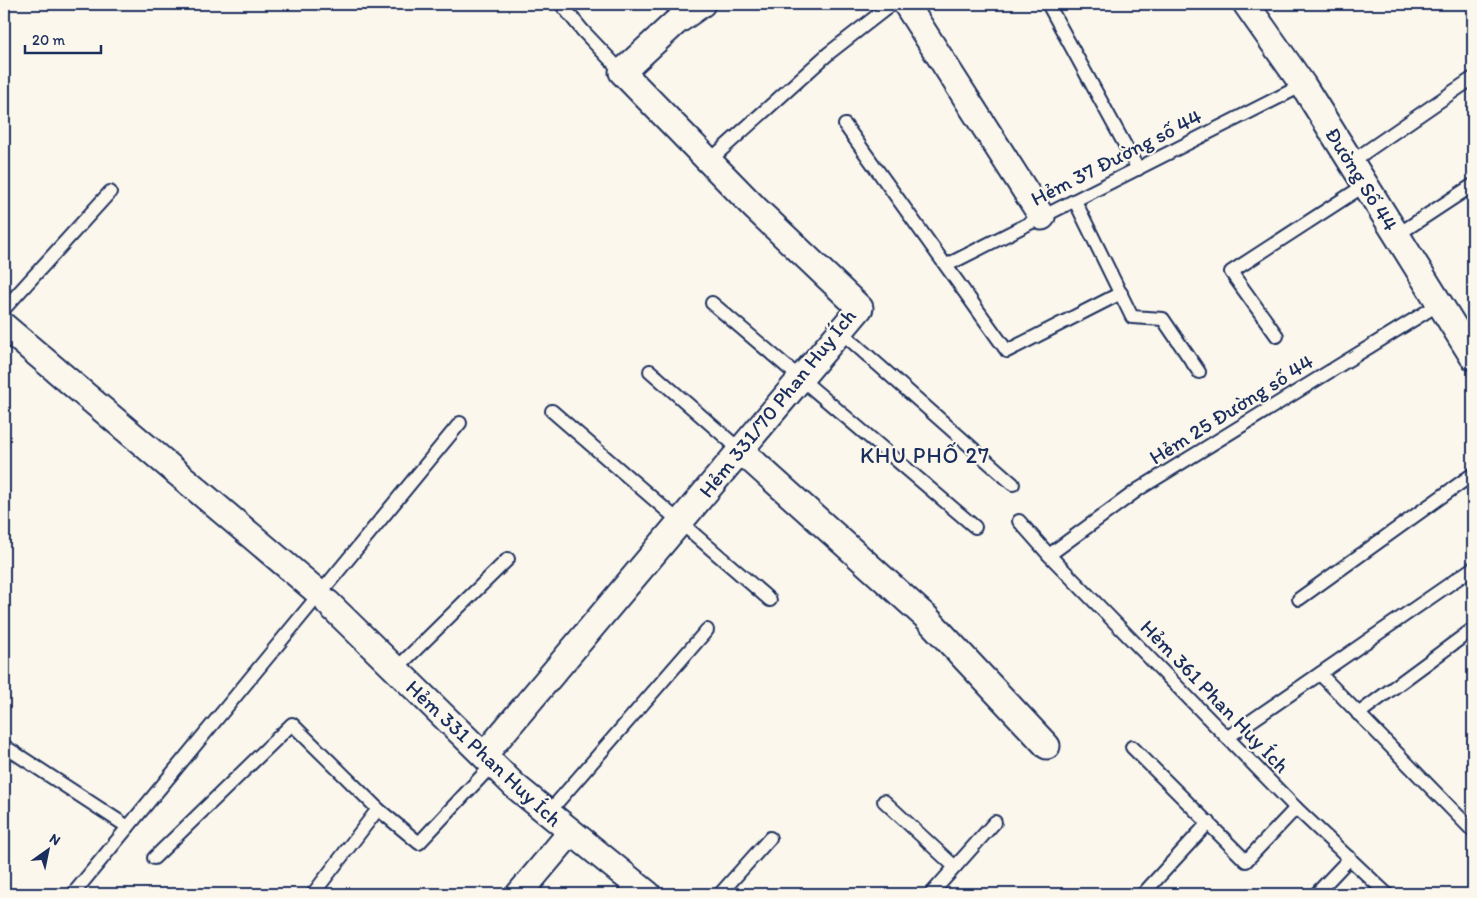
<svg xmlns="http://www.w3.org/2000/svg" width="1477" height="898" font-family="Itim,sans-serif">
	<style>
		.lines { fill: none; stroke-linecap: round; stroke-linejoin: round }
		.service-casing { stroke: #1b2f5e; stroke-width: 16 }
		.minor-casing { stroke: #1b2f5e; stroke-width: 29 }
		.service { stroke: #fbf7ec; stroke-width: 12 }
		.minor { stroke: #fbf7ec; stroke-width: 25 }
		.labels { text-anchor: middle; dominant-baseline: central; stroke-width: 4.5; stroke-linejoin: round; paint-order: stroke }
		.street-label { font-size: 21px; fill: #1b2f5e; stroke: #fbf7ec }
		.neighbourhood-label { font-size: 22px; letter-spacing: 1px; fill: #1b2f5e; stroke: #fbf7ec }
	</style>
	<rect width="100%" height="100%" fill="#fbf7ec"/>
	<filter id="ink" filterUnits="userSpaceOnUse"><feTurbulence type="fractalNoise" baseFrequency=".02" numOctaves="2"/><feDisplacementMap in="SourceGraphic" scale="10" xChannelSelector="R" yChannelSelector="G"/><feConvolveMatrix kernelMatrix="1 2 1 2 8 2 1 2 1" color-interpolation-filters="sRGB"/></filter>
	<g filter="url(#ink)">
		<g class="lines">
			<defs>
				<g id="service">
					<polyline points="561,4 583,31 622,72"/>
					<polyline points="1048,4 1138,169"/>
					<polyline points="845,125 1007,351 1121,293"/>
					<polyline points="709,161 829,53 892,4"/>
					<polyline points="1351,162 1473,78"/>
					<polyline points="1075,201 1132,317 1163,319 1199,372"/>
					<polyline points="1397,235 1473,185"/>
					<polyline points="947,265 1303,85"/>
					<polyline points="712,303 975,527"/>
					<polyline points="4,309 110,192"/>
					<polyline points="840,331 1013,484"/>
					<polyline points="1277,336 1231,272 1365,185"/>
					<polyline points="650,371 739,449"/>
					<polyline points="552,411 770,600"/>
					<polyline points="1019,521 1049,555 1296,808 1387,894"/>
					<polyline points="1049,555 1139,489 1439,304"/>
					<polyline points="1299,599 1473,474"/>
					<polyline points="395,670 508,559"/>
					<polyline points="1320,674 1473,831"/>
					<polyline points="1358,714 1473,629"/>
					<polyline points="1228,737 1473,568"/>
					<polyline points="4,746 128,827"/>
					<polyline points="1132,747 1246,861 1296,808"/>
					<polyline points="884,801 955,867"/>
					<polyline points="548,813 707,630"/>
					<polyline points="154,858 292,724 378,809"/>
					<polyline points="73,894 460,423"/>
					<polyline points="313,894 378,809 419,843 494,763"/>
					<polyline points="720,894 770,838"/>
					<polyline points="931,894 995,822"/>
					<polyline points="1143,894 1209,822"/>
					<polyline points="1316,894 1350,858"/>
				</g>
				<g id="minor">
					<polyline points="906,4 1042,217"/>
					<polyline points="1246,4 1303,85 1473,357"/>
					<polyline points="4,326 320,594"/>
					<polyline points="739,449 926,617 1047,746"/>
					<polyline points="328,603 515,786 648,894"/>
					<polyline points="485,754 860,308 755,208 622,72 675,23 702,4"/>
					<polyline points="519,894 571,832"/>
				</g>
			</defs>
			<use href="#service" class="service-casing"/>
			<use href="#minor" class="minor-casing"/>
			<use href="#service" class="service"/>
			<use href="#minor" class="minor"/>
		</g>
	</g>
	<g class="labels">
		<g class="street-label">
			<text transform="translate(1116 157) rotate(-27)">Hẻm 37 Đường số 44</text>
			<text transform="translate(1362 179) rotate(58)">Đường Số 44</text>
			<text transform="translate(777 403) rotate(-51)">Hẻm 331/70 Phan Huy Ích</text>
			<text transform="translate(1231 409) rotate(-32)">Hẻm 25 Đường số 44</text>
			<text transform="translate(1215 696) rotate(46)">Hẻm 361 Phan Huy Ích</text>
			<text transform="translate(484 753) rotate(43)">Hẻm 331 Phan Huy Ích</text>
		</g>
		<g class="neighbourhood-label">
			<text x="925" y="455">KHU PHỐ 27</text>
		</g>
	</g>
	<rect width="1477" height="898" fill="none" stroke="#fbf7ec" stroke-width="20"/>
	<rect x="10" y="10" width="1457" height="878" fill="none" stroke="#1b2f5e" stroke-width="2" filter="url(#ink)"/>
	<g transform="translate(48 850) rotate(33)" stroke="#fbf7ec" stroke-width="4" paint-order="stroke">
	<path d="M0-4L9 19L0 12L-9 19Z" fill="#1b2f5e"/>
	<text y="-8" font-size="14" font-weight="bold" text-anchor="middle" fill="#1b2f5e">N</text>
	</g>
	<path d="M25 45v8h76v-8" fill="none" stroke="#1b2f5e" stroke-width="2.5"/>
	<text x="32" y="45" font-size="15" fill="#1b2f5e" stroke="#fbf7ec" stroke-width="4" paint-order="stroke">20 m</text>
</svg>
